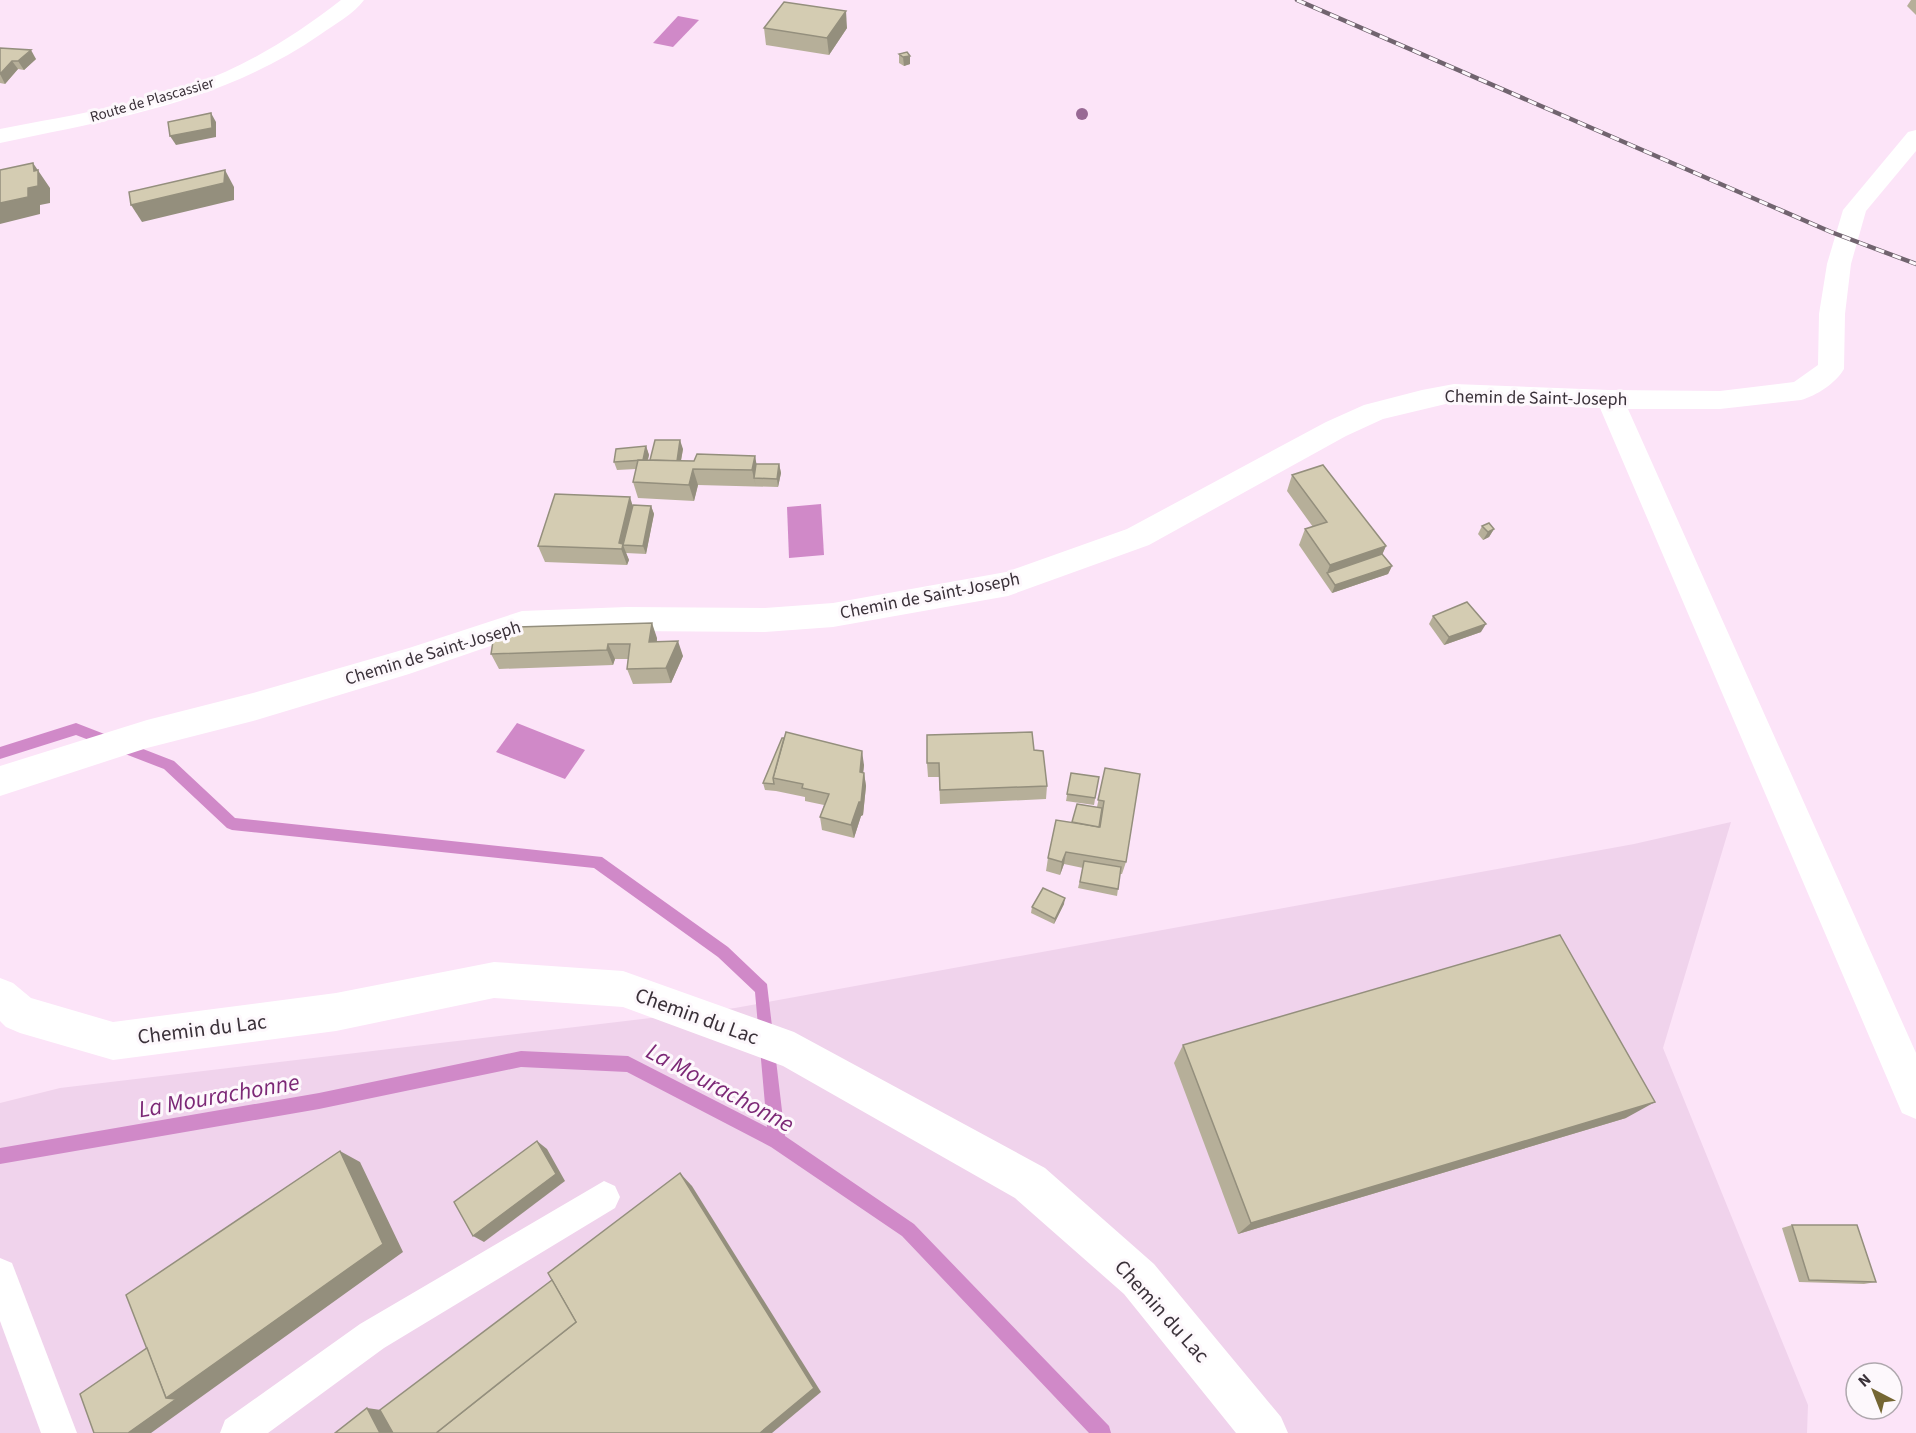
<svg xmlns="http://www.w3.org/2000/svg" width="1916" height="1433" font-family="'Source Sans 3',sans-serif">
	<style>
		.built { fill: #f0d3ec }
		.water { fill: #d089c8 }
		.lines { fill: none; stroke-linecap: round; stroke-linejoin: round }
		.stream { fill: #d089c8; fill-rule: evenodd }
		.service { fill: #fff; fill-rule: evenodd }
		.minor { fill: #fff; fill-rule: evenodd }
		.tertiary { fill: #fff; fill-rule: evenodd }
		.rail-casing { stroke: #71646f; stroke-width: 4.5 }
		.rail { stroke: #fdf8fc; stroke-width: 3; stroke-dasharray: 9; stroke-linecap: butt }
		.tree { fill: #986994 }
		.wall { fill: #b6af99 }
		.shaded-wall { fill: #948f7d }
		.building { fill: #d4ccb2; stroke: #948f7d; stroke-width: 1.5 }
		.labels { text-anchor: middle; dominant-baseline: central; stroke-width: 6; stroke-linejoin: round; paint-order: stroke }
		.far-street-label { font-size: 15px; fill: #3a3139; stroke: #fdf8fc }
		.street-label { font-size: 18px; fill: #3a3139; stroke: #fdf8fc }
		.near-street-label { font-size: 21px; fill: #3a3139; stroke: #fdf8fc }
		.near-water-label { font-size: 24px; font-style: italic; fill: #7c2876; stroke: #fdf8fc }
	</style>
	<rect width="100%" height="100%" fill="#fce4f8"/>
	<polygon class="built" points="1731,822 1663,1048 1808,1405 1807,1433 0,1433 0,1103 60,1088 735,1008 1634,844"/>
	<g class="water">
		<polygon points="678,16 699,20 673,47 653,43"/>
		<polygon points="821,504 824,555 789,558 787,507"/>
		<polygon points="517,723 585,750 565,779 496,752"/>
	</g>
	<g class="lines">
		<polygon class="stream" points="76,723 174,761 235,818 602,857 728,947 767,984 785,1136 914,1224 1109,1426 1111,1433 1089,1433 902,1236 771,1147 627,1072 521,1067 319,1109 0,1164 0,1148 319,1093 521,1051 628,1056 767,1127 755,992 718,957 594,868 232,830 227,828 164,769 76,735 0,759 0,747"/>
		<g class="service">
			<polygon points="604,1181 615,1186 620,1197 615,1208 384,1348 268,1433 220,1433 225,1420 360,1324"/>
			<polygon points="0,1258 12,1263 77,1433 41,1433 0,1321"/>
		</g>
		<g class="minor">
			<path d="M 1916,130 L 1916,151 L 1866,211 L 1851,264 L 1845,314 L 1844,369 C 1836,383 1816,396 1801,400 L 1720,409 L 1628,409 L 1916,1053 L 1916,1119 L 1902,1113 L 1600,408 L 1454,402 L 1383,419 L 1346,436 L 1149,545 L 1008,596 L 833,627 L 765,632 L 627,631 L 522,635 L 409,674 L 253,721 L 147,748 L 0,796 L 0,766 L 147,720 L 253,693 L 409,648 L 522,611 L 627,607 L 765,608 L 833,603 L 1006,572 L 1127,529 L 1326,422 L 1364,405 L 1422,390 L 1454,384 L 1609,390 L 1720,391 L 1794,382 L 1818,365 L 1819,314 L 1827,264 L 1843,210 L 1908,132 Z"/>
			<polygon points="494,962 623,971 794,1032 1045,1168 1154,1264 1281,1417 1288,1433 1236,1433 1124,1294 1015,1198 783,1066 623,1007 494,998 336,1031 113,1060 20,1033 6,1027 0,1021 0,978 13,983 31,998 113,1022 336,993"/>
		</g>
		<path class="tertiary" d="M 341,0 L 364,0 C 354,14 335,24 321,34 C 223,102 115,119 0,143 L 0,129 C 76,114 154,103 225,72 C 267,53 305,28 341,0 Z"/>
		<defs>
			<polyline id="rail" points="1297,0 1831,232 1916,264"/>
		</defs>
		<use href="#rail" class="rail-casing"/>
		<use href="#rail" class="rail"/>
	</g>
	<circle class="tree" cx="1082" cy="114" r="6"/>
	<g class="wall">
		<polygon points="1911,0 1916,0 1916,15 1907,6"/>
		<polygon points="764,28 847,28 829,55 766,45"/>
		<polygon points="0,48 36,59 24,70 18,69 5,84 0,83"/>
		<polygon points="907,52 910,64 904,66 899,63 899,54"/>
		<polygon points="646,446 649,455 648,460 650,460 683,449 681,461 694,461 755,456 756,464 779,464 781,473 778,487 698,485 694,501 638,498 633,482 636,469 617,470 614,462"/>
		<polygon points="1292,475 1386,546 1382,554 1392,566 1388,574 1332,593 1299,545 1305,529 1313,527 1287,491"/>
		<polygon points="633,505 651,506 654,514 646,554 626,553 629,560 627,565 545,562 538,546"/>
		<polygon points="1482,526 1494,529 1489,537 1483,540 1478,534"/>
		<polygon points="1433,616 1481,632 1444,645 1429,624"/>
		<polygon points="657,638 657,642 683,656 671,683 633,684 627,669 628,659 615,659 613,665 499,669 491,654"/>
		<polygon points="782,738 864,765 863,772 864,773 866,786 863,815 861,816 854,838 822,830 820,817 824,805 805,801 805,797 776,791 765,790 763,783"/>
		<polygon points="1034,750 1047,786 1046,799 940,804 939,777 928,777 927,763"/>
		<polygon points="1105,768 1126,862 1122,874 1120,874 1117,896 1078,888 1083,868 1064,864 1060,875 1046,871 1048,858 1072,822 1097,807"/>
		<polygon points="1071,773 1099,777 1094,805 1066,801"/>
		<polygon points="1064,904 1054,924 1031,913 1032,907"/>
		<polygon points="1183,1045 1626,1118 1238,1234 1174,1063"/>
		<polygon points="1792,1225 1876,1282 1864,1284 1799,1282 1782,1228"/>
	</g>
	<g class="shaded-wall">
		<polygon points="846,11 847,28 829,55 827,38"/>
		<polygon points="31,50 36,59 24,70 18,61"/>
		<polygon points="910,56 910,64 904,66 903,57"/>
		<polygon points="12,61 18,69 5,84 0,74"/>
		<polygon points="211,113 216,122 216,137 176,145 170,136"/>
		<polygon points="33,163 50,188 50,203 40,205 40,214 0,224 0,203 28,188 34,171"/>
		<polygon points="225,170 234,187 234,200 142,222 131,205"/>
		<polygon points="680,440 683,449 678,476 676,468"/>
		<polygon points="646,446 649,455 645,469 643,461"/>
		<polygon points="755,456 758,472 754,478 756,487 752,470"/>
		<polygon points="779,464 781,473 778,487 777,479"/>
		<polygon points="693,469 698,485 694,501 689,485"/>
		<polygon points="630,497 635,513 623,545 629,560 627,565 619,543"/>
		<polygon points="651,506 654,514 646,554 643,546"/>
		<polygon points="1494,529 1489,537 1483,540 1488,532"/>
		<polygon points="1386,546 1379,562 1327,573 1330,565"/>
		<polygon points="1392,566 1388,574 1332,593 1335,585"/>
		<polygon points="652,623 657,638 655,657 649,642"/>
		<polygon points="1486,624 1481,632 1444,645 1449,637"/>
		<polygon points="678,641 683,656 671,683 666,668"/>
		<polygon points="608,644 615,659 613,665 607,650"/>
		<polygon points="862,751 864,765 862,785 860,772"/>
		<polygon points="864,773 866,786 863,815 861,816 854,838 851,825"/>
		<polygon points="1066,852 1064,864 1060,875 1062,862"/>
		<polygon points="1065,898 1064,904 1054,924 1055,919"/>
		<polygon points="1655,1102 1626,1118 1238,1234 1251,1223"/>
		<polygon points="537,1141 547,1149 565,1181 484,1242 473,1236"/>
		<polygon points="340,1151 360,1162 403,1252 151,1433 128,1433 166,1398"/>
		<polygon points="680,1173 692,1186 821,1392 772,1433 760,1433"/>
		<polygon points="367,1408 395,1412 407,1433 380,1433"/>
	</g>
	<g class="building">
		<polygon points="784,2 846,11 827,38 764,28"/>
		<polygon points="0,48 31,50 18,61 12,61 0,74"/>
		<polygon points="907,52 910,56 903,57 899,54"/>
		<polygon points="211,113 212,128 170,136 168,122"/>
		<polygon points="33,163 34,171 38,170 38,186 28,188 28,197 0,203 0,170"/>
		<polygon points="225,170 224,183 131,205 129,192"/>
		<polygon points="655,440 680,440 677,461 650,460"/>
		<polygon points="646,446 643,460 614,462 616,449"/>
		<polygon points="697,454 755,456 752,470 693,469 689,485 633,482 638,460 694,461"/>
		<polygon points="756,464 779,464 777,479 754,478"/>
		<polygon points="1323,465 1386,546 1330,565 1305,529 1327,522 1292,475"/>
		<polygon points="555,494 630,497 619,543 623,544 622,549 538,546"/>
		<polygon points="633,505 651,506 643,546 623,545"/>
		<polygon points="1489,523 1494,529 1488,532 1482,526"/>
		<polygon points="1382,554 1392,566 1335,585 1327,573"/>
		<polygon points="1467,602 1486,624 1449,637 1433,616"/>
		<polygon points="652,623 649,642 678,641 666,668 627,669 630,644 608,644 607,650 491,654 494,635 515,634 517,627"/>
		<polygon points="786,732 862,751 860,772 864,773 861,802 859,802 851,825 820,817 829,794 802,788 803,784 773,778"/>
		<polygon points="1032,732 1034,750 1043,751 1047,786 940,790 939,763 927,763 927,735"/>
		<polygon points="782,738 784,738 773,778 774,784 763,783"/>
		<polygon points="1105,768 1140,774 1126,862 1066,852 1062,862 1048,858 1056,820 1100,827 1104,801 1098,800"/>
		<polygon points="1071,773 1099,777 1095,798 1067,794"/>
		<polygon points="1077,804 1102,808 1099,827 1072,822"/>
		<polygon points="1084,861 1121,867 1118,889 1080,882"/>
		<polygon points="1043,888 1065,898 1055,919 1032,907"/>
		<polygon points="1560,935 1655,1102 1251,1223 1183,1045"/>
		<polygon points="537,1141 556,1174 473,1236 454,1202"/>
		<polygon points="340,1151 383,1244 166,1398 126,1295"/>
		<polygon points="680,1173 814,1388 760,1433 436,1433 576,1322 548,1273"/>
		<polygon points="1792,1225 1857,1225 1876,1282 1809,1280"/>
		<polygon points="552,1280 576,1322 436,1433 393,1433 380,1410"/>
		<polygon points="147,1348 166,1398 176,1399 128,1433 94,1433 80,1394"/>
		<polygon points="367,1408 380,1433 335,1433"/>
	</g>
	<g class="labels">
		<g class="far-street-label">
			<text transform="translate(152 100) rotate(-16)">Route de Plascassier</text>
		</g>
		<g class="street-label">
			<text transform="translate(1536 398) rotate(1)">Chemin de Saint-Joseph</text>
			<text transform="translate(930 596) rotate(-11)">Chemin de Saint-Joseph</text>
			<text transform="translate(433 653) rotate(-17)">Chemin de Saint-Joseph</text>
		</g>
		<g class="near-street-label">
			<text transform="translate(697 1016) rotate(20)">Chemin du Lac</text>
			<text transform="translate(202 1029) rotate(-7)">Chemin du Lac</text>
			<text transform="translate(1162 1311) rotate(48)">Chemin du Lac</text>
		</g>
		<g class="near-water-label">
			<text transform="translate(720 1088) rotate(28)">La Mourachonne</text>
			<text transform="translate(219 1096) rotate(-10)">La Mourachonne</text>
		</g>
	</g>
	<g transform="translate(1874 1391) rotate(318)"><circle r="28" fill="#fdf8fc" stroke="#afa8ae" stroke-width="1.5"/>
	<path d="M0-4.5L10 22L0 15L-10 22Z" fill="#756633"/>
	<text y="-9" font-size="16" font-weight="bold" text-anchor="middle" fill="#3a3139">N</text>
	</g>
</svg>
